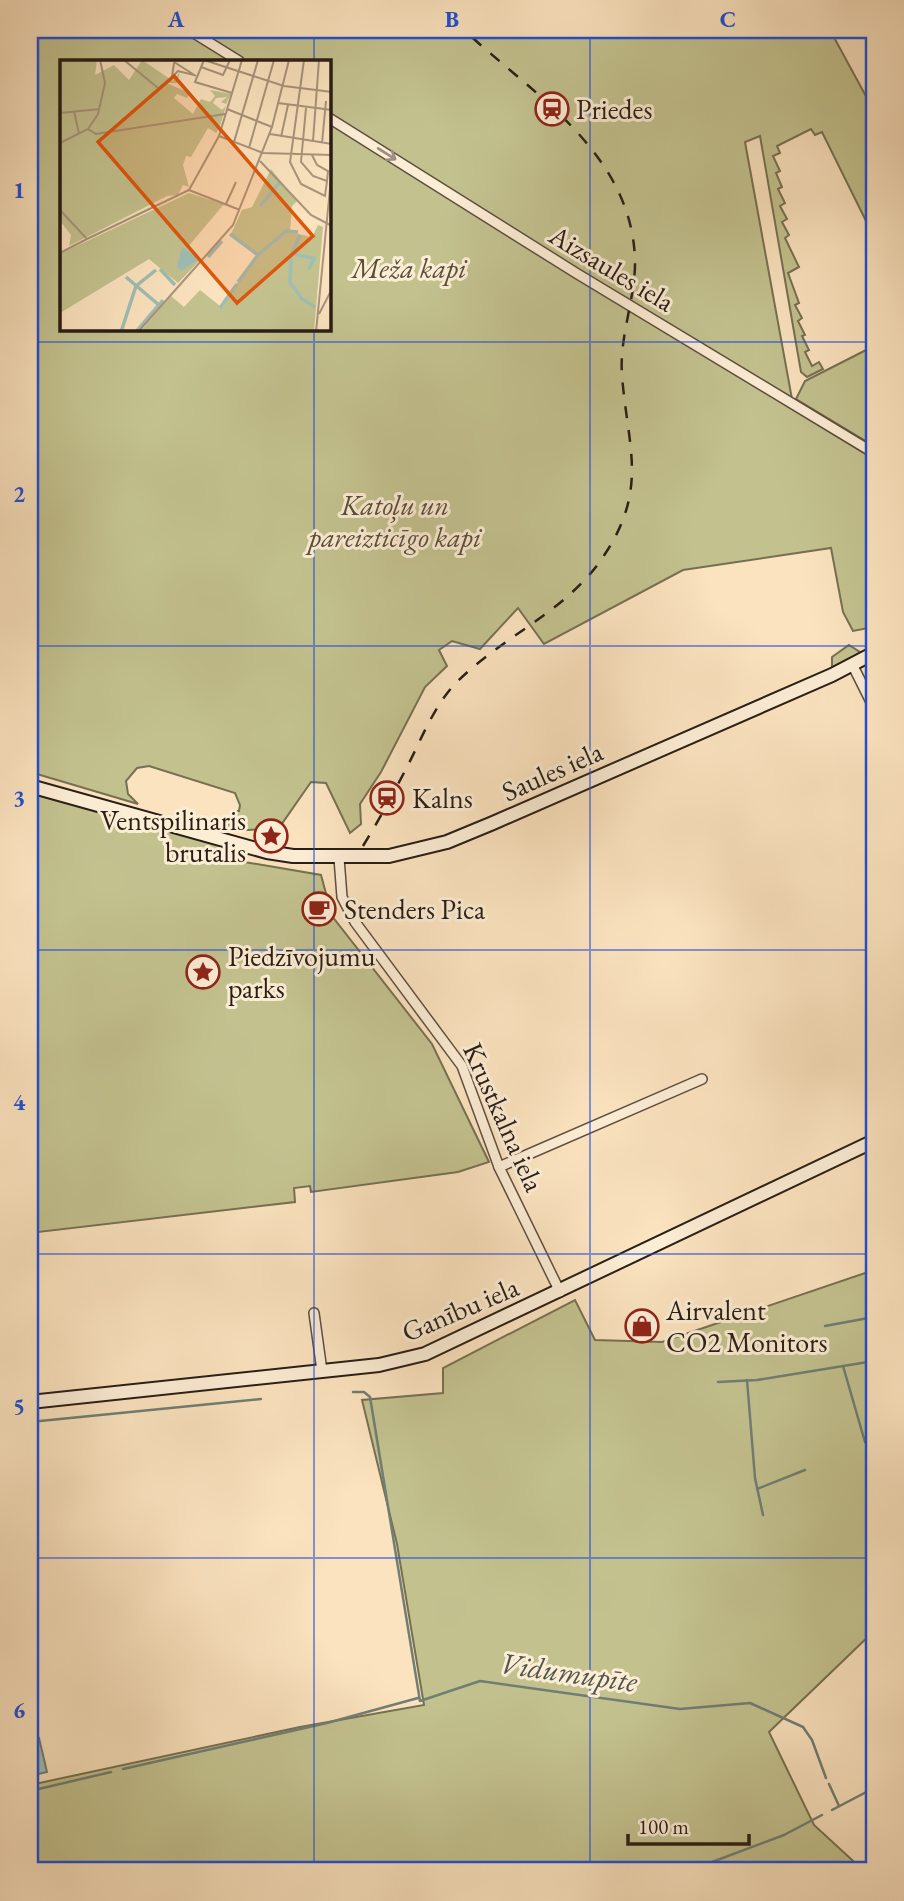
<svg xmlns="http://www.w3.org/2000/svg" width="904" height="1901" font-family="'EB Garamond',serif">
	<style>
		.green { fill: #c3c28f; stroke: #767052; stroke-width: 2; fill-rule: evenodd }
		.water { fill: #9fbeb4; stroke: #707e74; stroke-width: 2 }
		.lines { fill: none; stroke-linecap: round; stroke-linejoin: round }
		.stream { stroke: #707e74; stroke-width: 2.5 }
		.street-casing { stroke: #5e4e40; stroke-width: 12 }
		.secondary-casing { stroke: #291d15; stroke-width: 16 }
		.street { stroke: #fcedd5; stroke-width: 9 }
		.secondary { stroke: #fcedd5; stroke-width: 12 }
		.rail { stroke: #291d15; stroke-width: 2.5; stroke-dasharray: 12 12; stroke-linecap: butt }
		.oneway { stroke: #9d8f7f }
		.grid { fill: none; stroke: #1d4ed8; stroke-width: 2; stroke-opacity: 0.55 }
		.labels { text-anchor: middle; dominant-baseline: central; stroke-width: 6; stroke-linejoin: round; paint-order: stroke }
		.poi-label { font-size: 28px; fill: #291d15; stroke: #fcedd5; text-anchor: start }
		.park-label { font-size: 28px; font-style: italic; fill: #574f3a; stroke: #fcedd5 }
		.street-label { font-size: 28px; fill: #291d15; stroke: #fcedd5 }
		.water-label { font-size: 30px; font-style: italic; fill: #52554d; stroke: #fcedd5 }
		.inset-river { fill: none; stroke: #9fbeb4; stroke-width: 3.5 }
		.inset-road { fill: none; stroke: #a7947b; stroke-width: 2 }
		.view { fill: #de560c; fill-opacity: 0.15; stroke: #de560c; stroke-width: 3.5 }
		.inset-edge { fill: none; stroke: #291d15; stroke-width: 3.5 }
		.neatline { fill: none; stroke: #1d4ed8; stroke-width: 2.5 }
		.grid-label { font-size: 23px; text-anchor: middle; font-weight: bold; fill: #1d4ed8 }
	</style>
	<rect width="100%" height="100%" fill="#fbe3bf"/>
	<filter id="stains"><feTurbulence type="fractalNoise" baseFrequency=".00286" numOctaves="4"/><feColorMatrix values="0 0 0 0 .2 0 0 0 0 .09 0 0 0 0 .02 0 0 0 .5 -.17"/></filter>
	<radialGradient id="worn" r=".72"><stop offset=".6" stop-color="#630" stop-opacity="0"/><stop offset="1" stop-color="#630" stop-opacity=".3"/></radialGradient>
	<g class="green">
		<path d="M 30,30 L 830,30 L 874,111 L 874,218 L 866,221 L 822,132 L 815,135 L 811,129 L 777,146 L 780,153 L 773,156 L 780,171 L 776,173 L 782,187 L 778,189 L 785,203 L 780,206 L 787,219 L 782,222 L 789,235 L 785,238 L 799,267 L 788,273 L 799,303 L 795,305 L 802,318 L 798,321 L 805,335 L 802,336 L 809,350 L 805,352 L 812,366 L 819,362 L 823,369 L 807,377 L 801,372 L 760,136 L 745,142 L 794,410 L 874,459 L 874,627 L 853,631 L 843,612 L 831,548 L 683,570 L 544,644 L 518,608 L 480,649 L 452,641 L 439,650 L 447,666 L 425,687 L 381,772 L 360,804 L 361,824 L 350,833 L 326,783 L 311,782 L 281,825 L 264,829 L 232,831 L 220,828 L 231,824 L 235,811 L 239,811 L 240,805 L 235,793 L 149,766 L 137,768 L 126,781 L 128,794 L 138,804 L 30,772 ZM 61,61 L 329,61 L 329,329 L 61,329 Z"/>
		<polygon points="874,346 874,446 796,399 805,381"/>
		<polygon points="849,645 863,654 832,670 832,657"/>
		<polygon points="30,790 222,845 239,861 321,875 332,916 432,1044 489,1162 458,1172 311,1192 310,1186 294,1188 295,1202 30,1233"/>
		<polygon points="874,1270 874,1631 769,1732 814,1825 864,1871 30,1871 30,1785 300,1727 424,1705 397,1544 362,1400 443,1393 443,1368 575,1300 595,1340 662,1342"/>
	</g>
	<polygon class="water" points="39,1738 47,1772 30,1776 30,1740"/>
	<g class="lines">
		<g class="stream">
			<polyline points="825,1326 874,1317"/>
			<polyline points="843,1366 865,1442"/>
			<polyline points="747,1380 755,1478 763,1515"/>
			<polyline points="718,1382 757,1380 874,1361"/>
			<polyline points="353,1392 364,1392 370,1397 420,1701 480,1681 680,1709 750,1703 803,1727 812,1740 826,1778"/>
			<polyline points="30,1422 261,1399"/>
			<polyline points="757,1489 805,1470"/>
			<polyline points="123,1769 327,1723 418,1698"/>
			<polyline points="829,1784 839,1806"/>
			<polyline points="30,1791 111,1772"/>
			<polyline points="832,1810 874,1788"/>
			<polyline points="688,1871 784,1835 822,1815"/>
		</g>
		<defs>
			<g id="street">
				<polyline points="189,30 239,61"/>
				<polyline points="329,118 576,273 874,453"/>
				<polyline points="853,666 874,708"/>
				<polyline points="339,858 342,897 355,922 462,1066 499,1167 560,1292"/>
				<polyline points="499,1167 702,1079"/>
				<polyline points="314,1313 322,1371"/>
			</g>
			<g id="secondary">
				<polyline points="30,786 267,852 293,856 389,856 447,842 493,823 832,675 874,653"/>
				<polyline points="30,1402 379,1365 425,1354 874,1141"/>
			</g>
		</defs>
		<use href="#street" class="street-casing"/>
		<use href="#secondary" class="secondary-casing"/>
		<use href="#street" class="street"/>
		<use href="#secondary" class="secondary"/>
		<path class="rail" d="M 363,846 C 379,820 393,794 407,767 C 421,740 433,708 454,685 C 501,636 568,612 605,554 C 649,487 627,445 622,375 C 619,336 636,298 635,259 C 631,153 534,95 464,30"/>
	</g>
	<defs><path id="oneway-shaft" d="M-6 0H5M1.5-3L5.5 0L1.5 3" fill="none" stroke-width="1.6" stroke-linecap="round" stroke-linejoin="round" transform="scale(1.75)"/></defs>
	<use class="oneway" href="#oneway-shaft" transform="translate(387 154) rotate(32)"/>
	<path class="grid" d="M 314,30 L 314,61M 590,30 L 590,1871M 314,329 L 314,1871M 30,342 L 874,342M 30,646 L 874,646M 30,950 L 874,950M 30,1254 L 874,1254M 30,1558 L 874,1558"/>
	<defs>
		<symbol id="station-ring" viewBox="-11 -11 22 22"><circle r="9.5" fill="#fcedd5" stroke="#8f2418" stroke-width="1.5"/><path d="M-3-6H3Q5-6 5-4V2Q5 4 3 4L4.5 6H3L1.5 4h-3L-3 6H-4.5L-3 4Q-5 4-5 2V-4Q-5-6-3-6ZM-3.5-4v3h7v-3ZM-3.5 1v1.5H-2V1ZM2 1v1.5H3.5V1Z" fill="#8f2418"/></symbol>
		<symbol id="sight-ring" viewBox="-11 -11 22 22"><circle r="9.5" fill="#fcedd5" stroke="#8f2418" stroke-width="1.5"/><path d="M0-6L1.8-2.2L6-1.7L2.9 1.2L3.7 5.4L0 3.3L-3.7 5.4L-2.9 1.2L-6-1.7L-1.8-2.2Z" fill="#8f2418"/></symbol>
		<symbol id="cafe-ring" viewBox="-11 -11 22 22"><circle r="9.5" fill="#fcedd5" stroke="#8f2418" stroke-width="1.5"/><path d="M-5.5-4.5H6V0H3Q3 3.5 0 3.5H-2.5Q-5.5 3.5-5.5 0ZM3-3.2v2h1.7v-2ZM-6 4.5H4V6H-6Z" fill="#8f2418"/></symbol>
		<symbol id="shop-ring" viewBox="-11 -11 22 22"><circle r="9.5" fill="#fcedd5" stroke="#8f2418" stroke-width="1.5"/><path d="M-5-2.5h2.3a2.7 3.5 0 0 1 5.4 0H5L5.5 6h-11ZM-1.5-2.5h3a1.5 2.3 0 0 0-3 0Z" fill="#8f2418"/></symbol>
	</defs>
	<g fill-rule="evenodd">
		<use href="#station-ring" x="533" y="90" width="38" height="38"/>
		<use href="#station-ring" x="368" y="779" width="38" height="38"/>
		<use href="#sight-ring" x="252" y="817" width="38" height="38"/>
		<use href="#cafe-ring" x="300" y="890" width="38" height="38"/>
		<use href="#sight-ring" x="184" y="953" width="38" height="38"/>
		<use href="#shop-ring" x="623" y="1307" width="38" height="38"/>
	</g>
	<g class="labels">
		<g class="poi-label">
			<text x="576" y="109">Priedes</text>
			<text x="412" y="798">Kalns</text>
			<text x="246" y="820" text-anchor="end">Ventspilinaris<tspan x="246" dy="32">brutalis</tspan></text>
			<text x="344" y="909">Stenders Pica</text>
			<text x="228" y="956">Piedzīvojumu<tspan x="228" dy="32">parks</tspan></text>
			<text x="666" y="1310">Airvalent<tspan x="666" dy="32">CO2 Monitors</tspan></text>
		</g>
		<g class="park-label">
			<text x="409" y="268">Meža kapi</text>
			<text x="395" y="505">Katoļu un<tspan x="395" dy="32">pareizticīgo kapi</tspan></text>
		</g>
		<g class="street-label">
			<text transform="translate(612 268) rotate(31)">Aizsaules iela</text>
			<text transform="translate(552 771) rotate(-24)">Saules iela</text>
			<text transform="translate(504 1117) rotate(66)">Krustkalna iela</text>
			<text transform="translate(460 1309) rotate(-23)">Ganību iela</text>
		</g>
		<g class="water-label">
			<text transform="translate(569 1672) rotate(8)">Vidumupīte</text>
		</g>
	</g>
	<g transform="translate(60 60)">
		<rect width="271" height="271" fill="#fbe3bf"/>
		<path d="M 0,0 L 37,0 L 35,15 L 54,5 L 69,20 L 82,0 L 113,21 L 120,12 L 117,23 L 106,23 L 130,33 L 127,38 L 117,34 L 114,38 L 133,54 L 141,39 L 150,42 L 155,36 L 150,30 L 171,34 L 166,44 L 161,42 L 167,37 L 156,38 L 153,43 L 162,50 L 166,46 L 159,69 L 156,73 L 148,68 L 131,97 L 126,96 L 123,105 L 129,127 L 123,125 L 118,135 L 107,136 L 9,186 L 11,175 L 0,161 ZM 211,109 L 237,141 L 232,146 L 230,172 L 252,177 L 258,165 L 263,167 L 254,271 L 80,272 L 111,236 L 124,247 L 140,230 L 160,246 L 198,195 L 171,174 L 182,150 L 192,147 ZM 129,133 L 164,144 L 128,187 L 141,199 L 118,223 L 89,199 L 0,253 L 0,194 Z" fill="#c3c28f"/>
		<path d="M 122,187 L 139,199 L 121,211 L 117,206 Z" fill="#9fbeb4"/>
		<path class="inset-river" d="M 200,146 L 220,122M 170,174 L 198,195 L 226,171 L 238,172M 240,175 L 231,196 L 230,222 L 242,239 L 255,247M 232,194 L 254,198 L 249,209M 148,197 L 162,181M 100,209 L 115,225M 66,217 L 99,245 L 103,240M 178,222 L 198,195M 160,248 L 177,224M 61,272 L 76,226 L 96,210M 76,272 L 98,246"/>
		<path class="inset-road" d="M 64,0 L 98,28M 144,0 L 224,26 L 272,32M 144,0 L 135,22 L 172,33M 244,0 L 230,102 L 241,124 L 265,136 L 267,121 L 253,116 L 241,102 L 246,48M 114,2 L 136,16M 114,3 L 112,17 L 118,11 L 134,15M 141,7 L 163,15 L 170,0M 218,43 L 272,50M 167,49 L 212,67M 14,51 L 19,74M 0,53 L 40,49M 28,69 L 36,74 L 165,54M 210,74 L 272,84M 159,76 L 203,93 L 272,95M 221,77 L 228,45M 253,81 L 259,0M 174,82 L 198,0M 0,83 L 28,69 L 38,54 L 45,23 L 40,0M 262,83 L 266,41M 189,88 L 214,0M 252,95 L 257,105 L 268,111 L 267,121M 200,101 L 251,155 L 272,166M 129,130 L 180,150M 166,144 L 176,122M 0,150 L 27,179 L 129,130 L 159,76 L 182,0M 0,193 L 27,179M 259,254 L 272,229M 78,272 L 173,165 L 212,67 L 229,0M 256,272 L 272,108"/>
		<path class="view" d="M 114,16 L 253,176 L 177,243 L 38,82 Z"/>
		<rect width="271" height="271" class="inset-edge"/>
	</g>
	<rect width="904" height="1901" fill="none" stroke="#fbe3bf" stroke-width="77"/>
	<path d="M628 1834v10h121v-10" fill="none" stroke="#291d15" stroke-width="3.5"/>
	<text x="638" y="1834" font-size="21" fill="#291d15" stroke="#fcedd5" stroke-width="5" paint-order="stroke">100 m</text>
	<rect x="38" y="38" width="828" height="1824" class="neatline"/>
	<g class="grid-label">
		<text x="176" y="27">A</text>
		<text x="452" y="27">B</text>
		<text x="728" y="27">C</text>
		<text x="19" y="198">1</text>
		<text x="19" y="502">2</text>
		<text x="19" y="806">3</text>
		<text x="19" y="1110">4</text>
		<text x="19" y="1414">5</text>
		<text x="19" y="1718">6</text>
	</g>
	<rect width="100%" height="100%" filter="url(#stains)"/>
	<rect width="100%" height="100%" fill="url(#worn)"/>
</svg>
